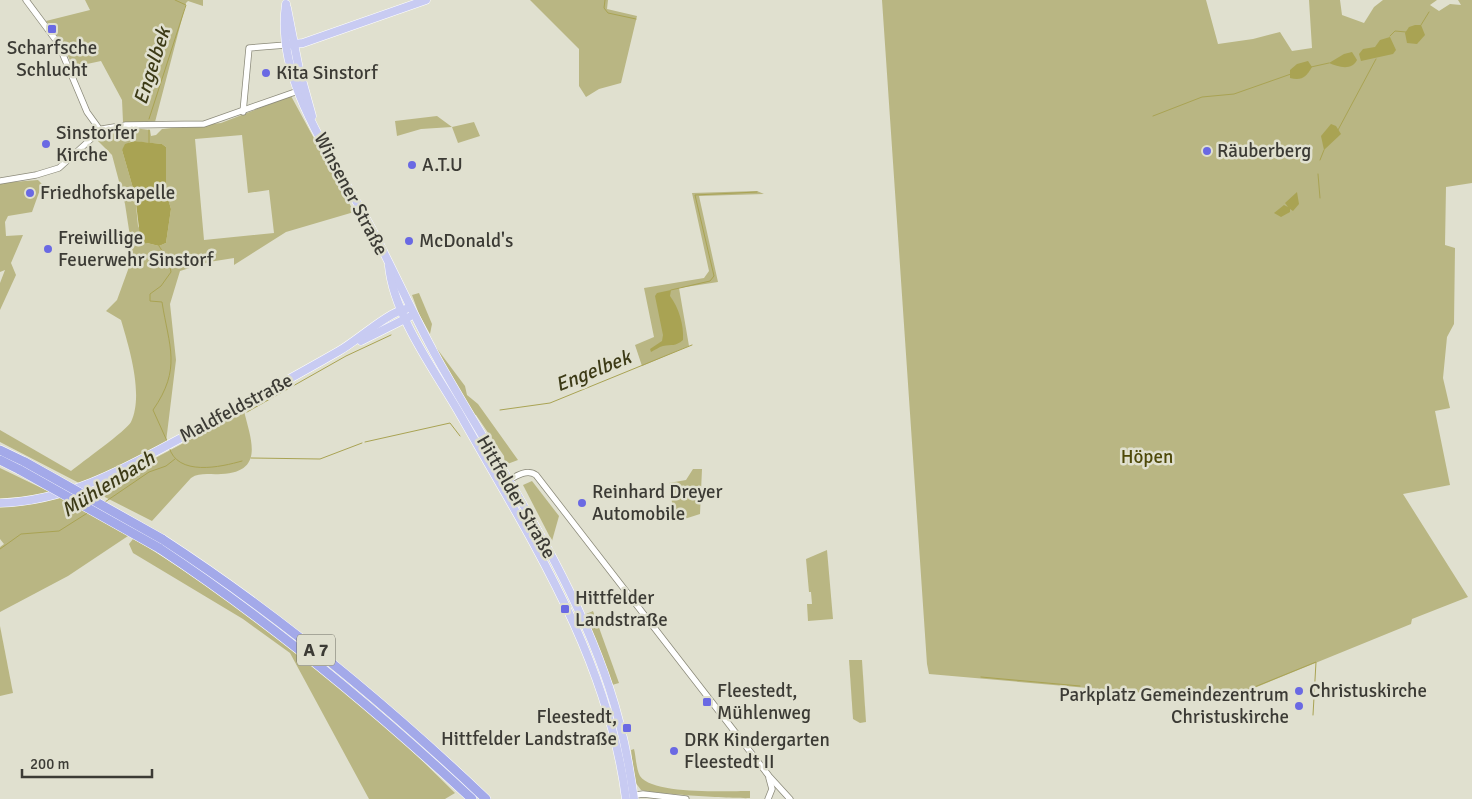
<svg xmlns="http://www.w3.org/2000/svg" width="1472" height="799" font-family="Signika,sans-serif">
	<style>
		.green { fill: #b9b683; fill-rule: evenodd }
		.water { fill: #a9a353 }
		.lines { fill: none; stroke-linecap: round; stroke-linejoin: round }
		.stream { stroke: #a9a353; stroke-width: 1 }
		.minor-casing { stroke: #8b8a7a; stroke-width: 7 }
		.major-casing { stroke: #fff; stroke-width: 9 }
		.highway-casing { stroke: #fff; stroke-width: 10 }
		.minor { stroke: #fff; stroke-width: 5.5 }
		.major { stroke: #c8cbf2; stroke-width: 8 }
		.highway { stroke: #a3a9e9; stroke-width: 9 }
		.highway-bridge-casing { stroke: #fff; stroke-width: 10; stroke-linecap: butt }
		.highway-bridge { stroke: #a3a9e9; stroke-width: 9 }
		.poi-dot { fill: #6a69e3; stroke: #e0e0cf; stroke-width: 2 }
		.labels { text-anchor: middle; dominant-baseline: central; stroke-width: 5; stroke-linejoin: round; paint-order: stroke }
		.shield { fill: #e0e0cf; stroke: #6d6c63; stroke-width: 1 }
		.shield-label { font-size: 18px; font-weight: bold; fill: #3c3b35 }
		.poi-label { font-size: 19px; fill: #3c3b35; stroke: #e0e0cf; text-anchor: start }
		.street-label { font-size: 19px; fill: #3c3b35; stroke: #e0e0cf }
		.park-label { font-size: 19px; fill: #4e4909; stroke: #e0e0cf }
		.water-label { font-size: 20px; font-style: italic; fill: #3d3b17; stroke: #e0e0cf }
	</style>
	<rect width="100%" height="100%" fill="#e0e0cf"/>
	<g class="green">
		<polygon points="85,0 203,0 203,6 188,1 186,3 155,122 123,122 122,100 101,61 73,67 61,41 46,21 90,10"/>
		<polygon points="530,0 608,0 607,9 637,16 621,83 599,89 586,97 579,86 579,49"/>
		<polygon points="882,0 1206,0 1218,44 1253,39 1280,32 1292,51 1312,48 1309,0 1340,0 1342,15 1364,23 1374,7 1383,0 1437,0 1430,5 1439,11 1450,4 1461,5 1458,0 1472,0 1472,183 1446,187 1445,245 1455,248 1454,324 1447,337 1443,378 1450,408 1435,411 1450,485 1403,494 1468,597 1412,619 1411,624 1225,700 929,674 927,664"/>
		<path d="M 291,96 L 354,212 L 286,232 L 234,265 L 234,258 L 209,262 L 180,271 L 170,304 L 176,360 L 166,442 L 83,485 L 0,442 L 0,430 L 71,471 C 81,463 127,430 131,422 C 144,395 129,347 121,320 L 106,311 L 117,300 L 133,256 L 125,204 L 112,155 L 95,138 C 107,123 132,128 150,130 L 151,136 L 156,135 L 162,129 L 221,123 ZM 242,135 L 248,193 L 269,190 L 274,233 L 204,240 L 195,139 ZM 131,141 L 162,144 L 166,147 L 166,192 L 171,209 L 166,243 L 159,246 L 147,243 L 138,226 L 135,195 L 122,150 Z"/>
		<polygon points="437,116 452,127 474,122 480,136 458,143 452,127 421,129 397,136 395,121"/>
		<polygon points="38,180 42,184 32,212 8,216 5,222 6,236 23,235 11,263 16,275 0,310 0,283 5,270 0,272 0,183"/>
		<polygon points="757,191 764,194 699,196 718,282 679,288 689,346 642,366 635,345 654,337 644,288 704,278 709,271 692,193"/>
		<polygon points="419,293 432,324 430,334 419,314 412,295"/>
		<polygon points="429,338 465,386 467,395 478,404 518,460 505,465 504,456 476,415 472,414"/>
		<path d="M 244,411 C 251,440 265,472 221,474 C 210,475 200,472 191,478 L 152,521 L 93,491 Z"/>
		<polygon points="0,468 58,496 128,536 68,576 0,612 0,547 4,544 0,539"/>
		<polygon points="693,469 702,469 700,514 675,522 669,483 686,480"/>
		<polygon points="532,481 559,516 552,541 523,485"/>
		<path d="M 133,539 C 174,562 212,590 250,617 C 322,671 392,729 455,793 L 445,799 L 369,799 L 290,653 L 243,619 L 133,553 L 129,544 Z"/>
		<polygon points="827,550 833,619 808,621 807,604 812,604 811,592 809,592 806,559"/>
		<polygon points="593,611 619,683 612,685 584,615"/>
		<polygon points="0,626 13,693 0,696"/>
		<polygon points="849,660 862,660 866,722 860,723 853,719"/>
		<path d="M 634,749 C 636,756 636,769 640,776 C 653,795 728,791 750,791 L 750,798 C 740,799 655,794 641,790 L 635,782 L 631,750 Z"/>
	</g>
	<g class="water">
		<polygon points="1415,25 1421,25 1425,35 1417,44 1407,43 1405,33 1409,27"/>
		<polygon points="1390,37 1396,50 1393,54 1361,61 1359,54 1363,49 1375,47 1380,40"/>
		<path d="M 1352,52 L 1357,60 C 1352,71 1338,67 1329,63 L 1344,54 Z"/>
		<path d="M 1308,61 L 1312,67 C 1306,77 1302,81 1290,78 L 1290,70 L 1297,64 Z"/>
		<polygon points="1331,124 1336,126 1341,134 1324,150 1321,136"/>
		<polygon points="134,141 162,144 166,147 166,192 171,209 166,243 159,246 147,243 141,244 135,195 122,150 125,144"/>
		<polygon points="1297,192 1299,204 1293,211 1290,209 1290,212 1281,217 1274,213 1284,205 1288,207 1285,203"/>
		<path d="M 671,290 L 670,296 C 679,308 684,325 683,340 C 675,347 672,344 663,346 C 659,347 655,350 651,352 L 650,349 L 662,341 L 663,335 L 655,296 L 657,293 Z"/>
	</g>
	<g class="lines">
		<g class="stream">
			<polyline points="605,0 604,8 608,13 636,19"/>
			<polyline points="1421,25 1429,12"/>
			<polyline points="1390,36 1395,31 1406,32"/>
			<polyline points="1311,67 1329,63"/>
			<polyline points="1153,116 1202,97 1234,94 1291,74"/>
			<polyline points="149,119 186,5 175,0"/>
			<polyline points="149,130 149,145"/>
			<polyline points="1338,130 1376,59"/>
			<polyline points="1320,160 1324,150"/>
			<polyline points="1318,174 1320,198"/>
			<path d="M 159,246 L 169,261 L 171,272 L 161,286 L 150,294 L 150,301 L 162,302 C 169,347 182,368 153,410 L 167,441"/>
			<polyline points="671,290 710,281 714,276 695,195 757,192"/>
			<polyline points="500,410 550,403 692,345"/>
			<polyline points="247,412 346,356 391,335"/>
			<polyline points="365,442 450,423 460,436"/>
			<path d="M 169,447 C 177,477 221,467 242,461"/>
			<polyline points="251,458 320,459 362,443"/>
			<polyline points="105,502 149,472 166,466 175,459"/>
			<polyline points="0,549 21,534 59,531 89,512"/>
			<polyline points="981,677 1080,686"/>
			<polyline points="1160,694 1225,699 1316,662 1313,715"/>
		</g>
		<defs>
			<g id="minor">
				<polyline points="26,0 58,43 87,112 100,130"/>
				<polyline points="243,112 249,48 286,45"/>
				<polyline points="0,181 36,175 59,168 102,129 126,125 204,124 298,91"/>
				<path d="M 500,485 C 511,480 525,467 536,475 L 769,776 L 790,799"/>
				<polyline points="630,796 643,794 686,799"/>
				<polyline points="768,799 772,789 769,778"/>
			</g>
			<g id="major">
				<path d="M 286,4 C 275,83 332,155 368,222 C 394,270 415,320 442,367 C 501,470 572,574 609,687 C 621,723 629,762 634,799"/>
				<polyline points="287,8 299,69 312,116"/>
				<polyline points="286,45 303,43 426,0"/>
				<path d="M 389,266 C 394,317 436,372 461,416 C 530,538 608,656 626,799"/>
				<polyline points="361,341 409,317"/>
				<path d="M 0,503 C 73,501 134,463 196,430 C 244,404 292,378 339,351 C 357,341 388,312 406,309"/>
			</g>
			<g id="highway">
				<polyline points="0,450 25,462"/>
				<polyline points="0,460 20,470"/>
				<path d="M 162,539 C 279,615 385,703 486,799"/>
				<path d="M 159,548 C 271,622 373,707 472,799"/>
			</g>
		</defs>
		<use href="#minor" class="minor-casing"/>
		<use href="#major" class="major-casing"/>
		<use href="#highway" class="highway-casing"/>
		<use href="#minor" class="minor"/>
		<use href="#major" class="major"/>
		<use href="#highway" class="highway"/>
		<defs>
			<g id="highway-bridge">
				<polyline points="25,462 162,539"/>
				<polyline points="20,470 159,548"/>
			</g>
		</defs>
		<use href="#highway-bridge" class="highway-bridge-casing"/>
		<use href="#highway-bridge" class="highway-bridge"/>
	</g>
	<g class="poi-dot">
		<rect x="47" y="24" width="10" height="10" rx="2.5"/>
		<circle cx="266" cy="73" r="5"/>
		<circle cx="46" cy="144" r="5"/>
		<circle cx="1207" cy="151" r="5"/>
		<circle cx="412" cy="165" r="5"/>
		<circle cx="30" cy="193" r="5"/>
		<circle cx="409" cy="241" r="5"/>
		<circle cx="48" cy="249" r="5"/>
		<circle cx="582" cy="503" r="5"/>
		<rect x="560" y="604" width="10" height="10" rx="2.5"/>
		<circle cx="1299" cy="691" r="5"/>
		<rect x="702" y="697" width="10" height="10" rx="2.5"/>
		<circle cx="1299" cy="706" r="5"/>
		<rect x="622" y="723" width="10" height="10" rx="2.5"/>
		<circle cx="674" cy="751" r="5"/>
	</g>
	<g class="labels">
		<rect class="shield" x="297" y="634.5" width="38" height="31" rx="4"/>
		<g class="shield-label">
			<text x="316" y="650">A 7</text>
		</g>
		<g class="poi-label">
			<text x="52" y="48" text-anchor="middle">Scharfsche<tspan x="52" dy="22">Schlucht</tspan></text>
			<text x="276" y="73">Kita Sinstorf</text>
			<text x="56" y="133">Sinstorfer<tspan x="56" dy="22">Kirche</tspan></text>
			<text x="1217" y="151">Räuberberg</text>
			<text x="422" y="165">A.T.U</text>
			<text x="40" y="193">Friedhofskapelle</text>
			<text x="58" y="238">Freiwillige<tspan x="58" dy="22">Feuerwehr Sinstorf</tspan></text>
			<text x="419" y="241">McDonald's</text>
			<text x="592" y="492">Reinhard Dreyer<tspan x="592" dy="22">Automobile</tspan></text>
			<text x="575" y="598">Hittfelder<tspan x="575" dy="22">Landstraße</tspan></text>
			<text x="717" y="691">Fleestedt,<tspan x="717" dy="22">Mühlenweg</tspan></text>
			<text x="1309" y="691">Christuskirche</text>
			<text x="1289" y="695" text-anchor="end">Parkplatz Gemeindezentrum<tspan x="1289" dy="22">Christuskirche</tspan></text>
			<text x="617" y="717" text-anchor="end">Fleestedt,<tspan x="617" dy="22">Hittfelder Landstraße</tspan></text>
			<text x="684" y="740">DRK Kindergarten<tspan x="684" dy="22">Fleestedt II</tspan></text>
		</g>
		<g class="street-label">
			<text transform="translate(351 194) rotate(62)">Winsener Straße</text>
			<text transform="translate(236 408) rotate(-28)">Maldfeldstraße</text>
			<text transform="translate(516 497) rotate(60)">Hittfelder Straße</text>
		</g>
		<g class="park-label">
			<text x="1147" y="457">Höpen</text>
		</g>
		<g class="water-label">
			<text transform="translate(152 66) rotate(-72)">Engelbek</text>
			<text transform="translate(593 371) rotate(-22)">Engelbek</text>
			<text transform="translate(108 484) rotate(-32)">Mühlenbach</text>
		</g>
	</g>
	<path d="M22 769v8h130v-8" fill="none" stroke="#3c3b35" stroke-width="2.5"/>
	<text x="30" y="769" font-size="15" fill="#3c3b35" stroke="#e0e0cf" stroke-width="4" paint-order="stroke">200 m</text>
</svg>
